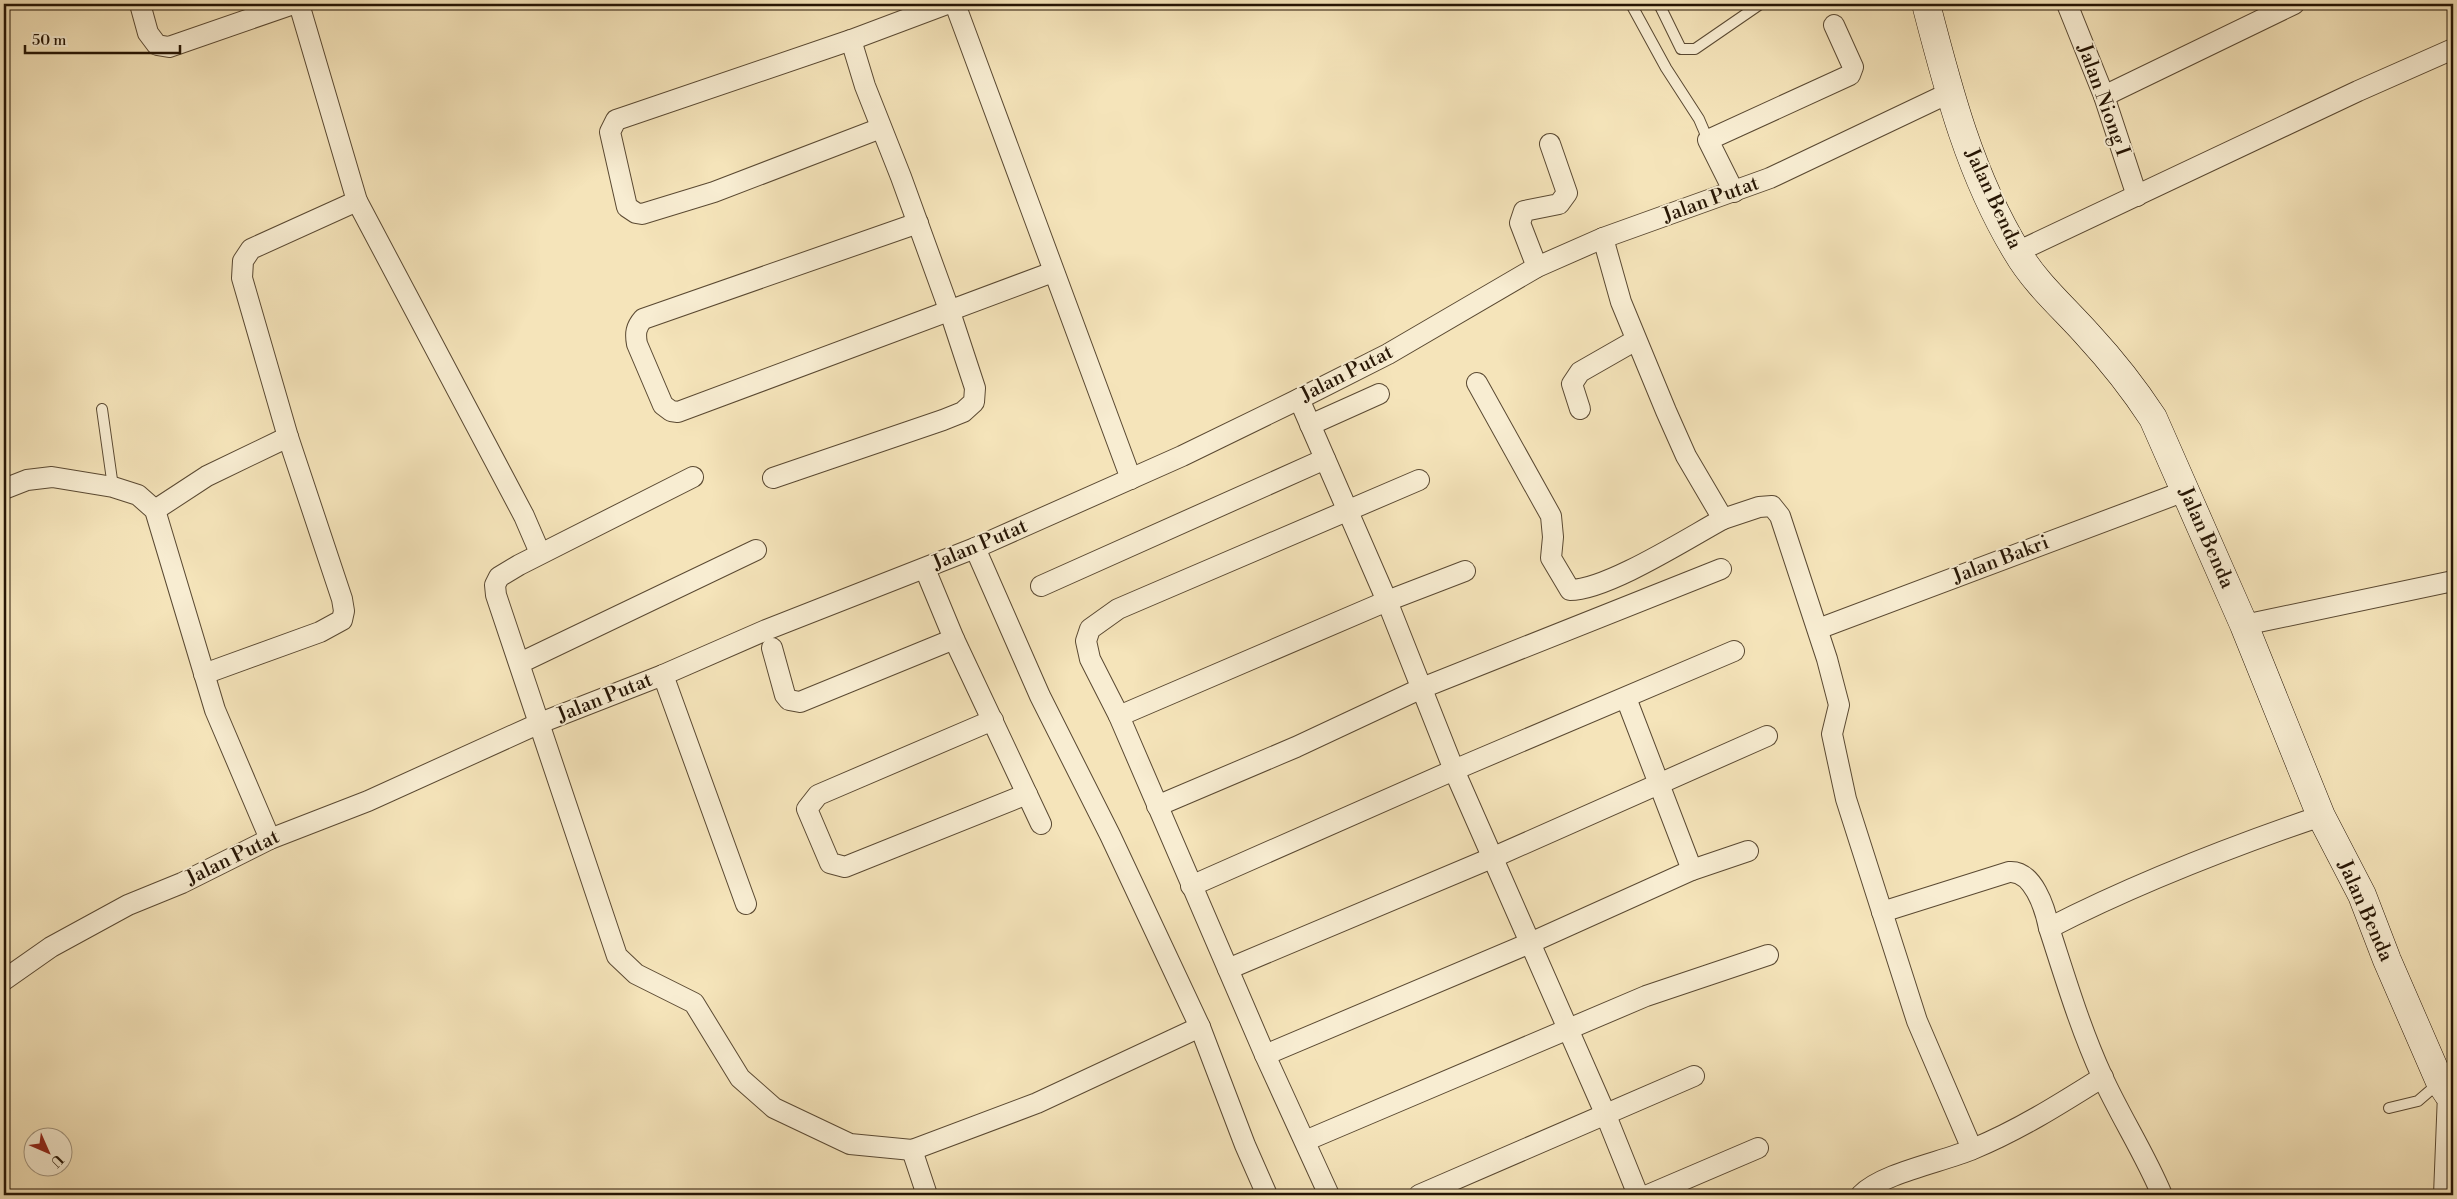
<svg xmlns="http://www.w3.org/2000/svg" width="2457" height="1199" font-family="'Libre Bodoni',serif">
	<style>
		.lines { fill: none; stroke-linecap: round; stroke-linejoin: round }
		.lane-casing { stroke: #5a4932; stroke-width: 12 }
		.street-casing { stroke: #5a4932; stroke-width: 22 }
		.secondary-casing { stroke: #261504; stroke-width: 29 }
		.lane { stroke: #f8edd2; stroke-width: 10 }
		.street { stroke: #f8edd2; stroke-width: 20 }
		.secondary { stroke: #f8edd2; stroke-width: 28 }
		.labels { text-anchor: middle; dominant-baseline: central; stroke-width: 4; stroke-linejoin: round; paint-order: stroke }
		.street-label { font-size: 20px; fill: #261504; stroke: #f8edd2 }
	</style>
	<rect width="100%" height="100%" fill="#f5e4ba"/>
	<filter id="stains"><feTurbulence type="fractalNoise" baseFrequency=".004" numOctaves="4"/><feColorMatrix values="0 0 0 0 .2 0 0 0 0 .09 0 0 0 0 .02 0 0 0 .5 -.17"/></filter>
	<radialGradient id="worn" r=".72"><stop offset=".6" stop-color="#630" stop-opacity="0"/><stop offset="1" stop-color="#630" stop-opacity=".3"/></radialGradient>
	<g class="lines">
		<defs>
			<g id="lane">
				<polyline points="1631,4 1666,68 1699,119 1708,140"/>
				<polyline points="1659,4 1681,49 1695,49 1759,5"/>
				<polyline points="102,409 113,487"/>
				<polyline points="2389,1108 2418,1101 2440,1082"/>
			</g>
			<g id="street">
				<polyline points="140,4 148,33 157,45 169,47 293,4"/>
				<polyline points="299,4 357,201 524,516 540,553"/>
				<polyline points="955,4 1131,479"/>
				<polyline points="2067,4 2104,96 2137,196"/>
				<polyline points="2104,96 2294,4"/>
				<polyline points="881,128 714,192 642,214 636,213 627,207 610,132 616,120 625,117 851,40 947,4"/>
				<polyline points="1734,192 1708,140 1850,75 1853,67 1834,25"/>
				<path d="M 918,223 L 643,319 C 636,327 635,333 637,344 L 663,405 L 671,411 L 678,412 L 1053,272"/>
				<polyline points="1603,238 1621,302 1666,411 1686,456 1723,519 1759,507 1772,506 1780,516 1827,659 1839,705 1832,734 1846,799 1917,1021 1972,1149"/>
				<polyline points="2017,252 2358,91 2453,49"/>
				<polyline points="1537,267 1520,223 1524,211 1559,204 1567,193 1550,144"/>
				<path d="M 1477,383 L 1551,516 L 1553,537 L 1551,558 L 1570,590 C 1607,590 1688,538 1723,519"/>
				<polyline points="1299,399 1387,601 1454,770 1605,1113 1638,1195"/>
				<polyline points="1580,409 1572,384 1580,372 1636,340"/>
				<polyline points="1310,425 1379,394"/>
				<polyline points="693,477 519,565 499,577 495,585 496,595 617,956 636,974 694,1003 740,1078 774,1108 850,1144 912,1150 1037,1103 1200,1027"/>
				<polyline points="773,478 943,420 963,412 974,402 975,388 950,312 901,177 865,86 851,40"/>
				<polyline points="4,489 27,480 52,477 113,487 138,495 155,510 215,710 270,839"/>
				<polyline points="155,510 207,476 288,437"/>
				<polyline points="975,548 1040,696 1110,835 1200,1027 1245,1145 1267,1195"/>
				<polyline points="925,569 954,639 1041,824"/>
				<polyline points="1041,586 1325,459"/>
				<polyline points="2244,625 2453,581"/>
				<polyline points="1818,629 2185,491"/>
				<polyline points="772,648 785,695 789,700 800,702 954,639"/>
				<polyline points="520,663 756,550"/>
				<polyline points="204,674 320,632 342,620 344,611 342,599 288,437 242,278 243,261 251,249 357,201"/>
				<polyline points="663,675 746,904"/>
				<polyline points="1626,698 1692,870"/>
				<polyline points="1119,716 1387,601 1465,571"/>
				<polyline points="993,720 818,795 807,809 830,863 845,867 1027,794"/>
				<polyline points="1157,806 1296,747 1422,688 1721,569"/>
				<polyline points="1191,886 1454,770 1734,651"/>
				<path d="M 1882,912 L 2009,872 C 2033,870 2045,908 2049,928 C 2065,977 2080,1028 2102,1076 C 2120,1116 2145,1154 2162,1195"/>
				<path d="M 2049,928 C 2137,883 2227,848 2321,816"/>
				<polyline points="1228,969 1494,857 1767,736"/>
				<polyline points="4,980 51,947 128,905 182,883 270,839 368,801 540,723 663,675 766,630 975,548 1182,456 1299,399 1388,354 1537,267 1603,238 1770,178 1949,93"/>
				<polyline points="1265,1055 1530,943 1692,870 1748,851"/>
				<polyline points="1305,1141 1646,996 1768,955"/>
				<polyline points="912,1150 927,1195"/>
				<polyline points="1329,1195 1265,1055 1119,716 1090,659 1086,641 1090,629 1118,609 1419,480"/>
				<polyline points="1419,1195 1694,1076"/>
				<polyline points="1648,1195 1758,1148"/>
				<path d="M 1861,1195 C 1882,1173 1943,1162 1973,1149 C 2019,1130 2060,1104 2103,1077"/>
				<polyline points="2444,1195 2448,1094"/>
			</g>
			<path id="secondary" d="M 1926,4 C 1948,89 1970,175 2017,252 C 2035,283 2064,308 2088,335 C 2112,361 2134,389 2153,418 L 2244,625 L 2321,816 L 2362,895 L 2387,960 L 2440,1082 L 2448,1094 L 2453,1096"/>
		</defs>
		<use href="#lane" class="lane-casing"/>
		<use href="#street" class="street-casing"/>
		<use href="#secondary" class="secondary-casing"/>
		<use href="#lane" class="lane"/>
		<use href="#street" class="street"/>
		<use href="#secondary" class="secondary"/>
	</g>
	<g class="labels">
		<g class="street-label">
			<text transform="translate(2103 100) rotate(70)">Jalan Niong I</text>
			<text transform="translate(1993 199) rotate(65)">Jalan Benda</text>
			<text transform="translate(1711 200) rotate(-20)">Jalan Putat</text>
			<text transform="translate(1347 374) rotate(-27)">Jalan Putat</text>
			<text transform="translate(2206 538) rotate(66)">Jalan Benda</text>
			<text transform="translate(980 545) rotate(-23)">Jalan Putat</text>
			<text transform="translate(2001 560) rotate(-21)">Jalan Bakri</text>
			<text transform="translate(605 698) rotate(-22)">Jalan Putat</text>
			<text transform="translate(233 858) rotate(-26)">Jalan Putat</text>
			<text transform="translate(2365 911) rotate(66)">Jalan Benda</text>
		</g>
	</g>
	<rect width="2457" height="1199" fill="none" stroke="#f5e4ba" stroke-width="20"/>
	<rect x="5" y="5" width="2447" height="1189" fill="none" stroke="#261504" stroke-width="2.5"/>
	<rect x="10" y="10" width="2437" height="1179" fill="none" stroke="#261504"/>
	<g transform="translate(48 1152) rotate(135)"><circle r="24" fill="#f8edd2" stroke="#a49780"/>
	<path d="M0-4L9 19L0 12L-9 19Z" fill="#8f2418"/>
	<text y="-8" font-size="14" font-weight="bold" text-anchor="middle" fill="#261504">U</text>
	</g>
	<path d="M25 45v8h155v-8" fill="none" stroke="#261504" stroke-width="2.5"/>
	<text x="32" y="45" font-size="15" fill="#261504" stroke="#f8edd2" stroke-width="4" paint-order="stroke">50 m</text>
	<rect width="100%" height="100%" filter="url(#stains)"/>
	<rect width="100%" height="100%" fill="url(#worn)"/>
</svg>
